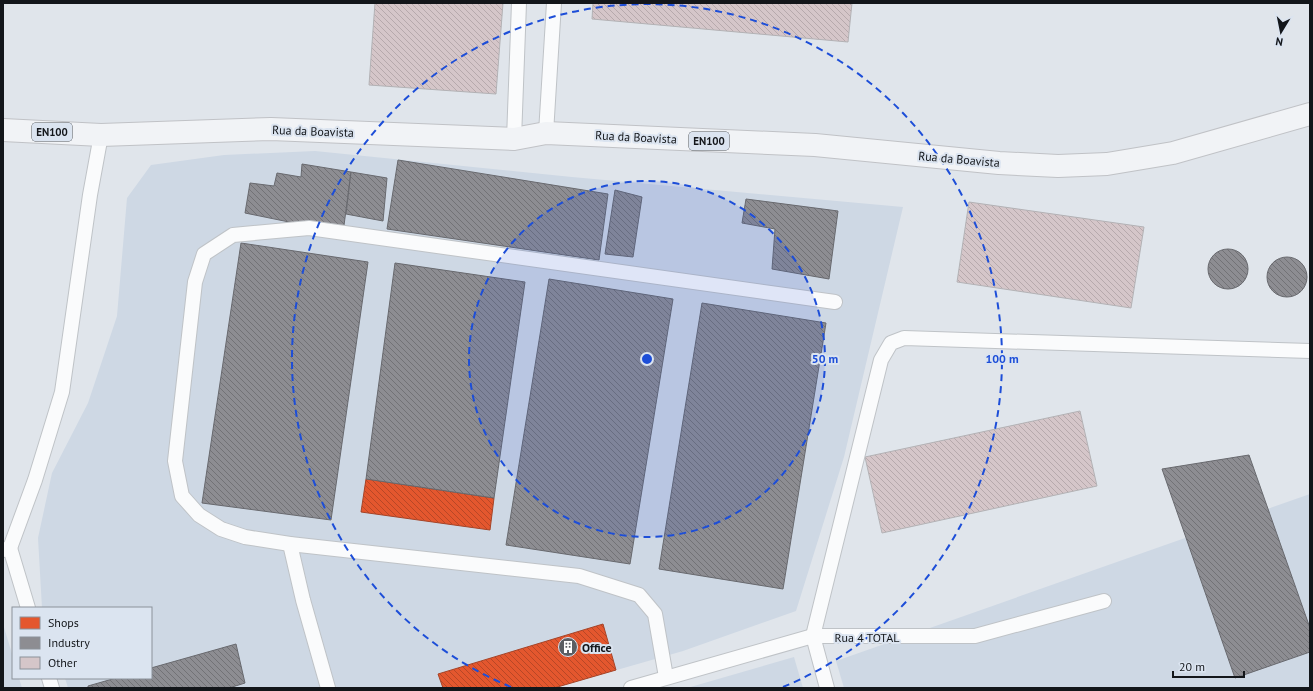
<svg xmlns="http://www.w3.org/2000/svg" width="1313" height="691" font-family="'PT Sans',sans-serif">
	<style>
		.built { fill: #ced8e4 }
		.shops { fill: url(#shops-back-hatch); stroke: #a54428 }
		.industry { fill: url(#industry-back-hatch); stroke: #68696e }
		.building { fill: url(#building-back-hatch); stroke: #b3b2b5 }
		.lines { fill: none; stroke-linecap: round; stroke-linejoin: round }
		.lane-casing { stroke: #bfc3c7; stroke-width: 16 }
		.primary-casing { stroke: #c0c2c6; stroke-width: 24 }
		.lane { stroke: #fafbfc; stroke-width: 14 }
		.primary { stroke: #f1f3f6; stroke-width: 22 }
		.ring { fill: none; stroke: #1d4ed8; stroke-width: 2; stroke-dasharray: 7 5 }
		.labels { text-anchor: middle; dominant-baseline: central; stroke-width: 4; stroke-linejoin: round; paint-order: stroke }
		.shield { fill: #dbe4f0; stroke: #4f545a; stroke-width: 1 }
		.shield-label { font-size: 11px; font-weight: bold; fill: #13161a }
		.street-label { font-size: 12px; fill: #13161a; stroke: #dbe4f0 }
		.poi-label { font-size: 12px; font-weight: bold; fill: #13161a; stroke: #dbe4f0; text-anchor: start }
		.centre { fill: #1d4ed8; stroke: #dbe4f0; stroke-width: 2 }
		.ring-label { font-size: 12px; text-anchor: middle; font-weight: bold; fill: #1d4ed8; stroke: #dbe4f0; stroke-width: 4; stroke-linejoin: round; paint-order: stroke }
	</style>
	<defs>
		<pattern id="shops-back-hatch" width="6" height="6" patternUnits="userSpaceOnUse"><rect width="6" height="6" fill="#e4572e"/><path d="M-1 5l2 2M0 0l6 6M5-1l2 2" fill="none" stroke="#b84726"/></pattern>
		<pattern id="industry-back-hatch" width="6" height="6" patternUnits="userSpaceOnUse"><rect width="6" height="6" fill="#8d8d92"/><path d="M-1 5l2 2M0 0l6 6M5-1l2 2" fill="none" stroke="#727276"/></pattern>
		<pattern id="building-back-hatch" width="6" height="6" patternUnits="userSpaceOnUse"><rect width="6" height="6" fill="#d5c6c9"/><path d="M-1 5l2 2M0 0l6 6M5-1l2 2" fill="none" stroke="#b6a9ac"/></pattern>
	</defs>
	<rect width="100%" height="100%" fill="#e0e5eb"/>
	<g class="built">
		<polygon points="315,151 572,177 903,207 844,457 796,611 683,651 554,688 68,688 65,678 151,678 151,608 42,608 38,538 52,473 88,403 117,316 127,198 151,165 224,155"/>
		<polygon points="1310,494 1310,688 844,688 836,661"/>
		<polygon points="3,624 13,657 13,678 19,678 22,688 3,688"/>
		<polygon points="794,657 803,688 687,688"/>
	</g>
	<g class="shops">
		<polygon points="366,479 494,498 490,530 361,512"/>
		<polygon points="603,624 616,670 554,688 443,688 438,674"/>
	</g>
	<g class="industry">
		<polygon points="398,160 608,194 599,260 387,229"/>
		<polygon points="302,164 351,172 343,233 245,213 250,183 274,186 277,173 301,177"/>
		<polygon points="351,172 387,178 383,221 346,214"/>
		<polygon points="615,190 642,197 633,257 605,254"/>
		<polygon points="746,199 838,211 829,279 772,269 775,229 742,223"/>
		<polygon points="241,243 368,262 331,520 202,503"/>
		<circle cx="1228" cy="269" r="20"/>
		<circle cx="1287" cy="277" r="20"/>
		<polygon points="395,263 525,282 494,498 366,479"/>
		<polygon points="549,279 673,299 630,564 506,545"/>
		<polygon points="702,303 826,323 783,589 659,569"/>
		<polygon points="1249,455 1310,628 1310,652 1235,678 1162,469"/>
		<polygon points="236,644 245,683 229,688 88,688 88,686 116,678 151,678 151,668"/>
	</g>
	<g class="building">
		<polygon points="375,3 503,3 496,94 369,85"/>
		<polygon points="593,3 852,3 848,42 592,19"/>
		<polygon points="969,202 1144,227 1131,308 957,282"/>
		<polygon points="1080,411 1097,486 882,533 865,457"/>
	</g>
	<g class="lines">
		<defs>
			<g id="lane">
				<polyline points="546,133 554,3"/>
				<polyline points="514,139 519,3"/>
				<polyline points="290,544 303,600 328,688"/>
				<polyline points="10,548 35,480 62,392 90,195 101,135"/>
				<polyline points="3,550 10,548 28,608"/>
				<polyline points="666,677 655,614 639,595 579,576 290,544 245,537 221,529 199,515 182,496 175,461 195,282 204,254 233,235 309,228 835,302"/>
				<polyline points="49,678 52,688"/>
				<polyline points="631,688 813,636 975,636 1104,601"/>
				<polyline points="827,688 813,636 881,360 891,343 904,338 1310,351"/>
			</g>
			<polyline id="primary" points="3,130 101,135 271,129 514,139 546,133 815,145 999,163 1058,166 1107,164 1173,153 1310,114"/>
		</defs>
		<use href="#lane" class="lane-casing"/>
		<use href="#primary" class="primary-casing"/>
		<use href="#lane" class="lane"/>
		<use href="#primary" class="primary"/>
	</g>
	<circle cx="647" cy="359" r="178" fill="#1d4ed8" fill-opacity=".12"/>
	<g class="ring">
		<circle cx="647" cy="359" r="178"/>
		<path d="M511 687A355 355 0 1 1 783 687"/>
	</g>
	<defs>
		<symbol id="building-disc" viewBox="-11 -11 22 22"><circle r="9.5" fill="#5b5e63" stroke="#dbe4f0"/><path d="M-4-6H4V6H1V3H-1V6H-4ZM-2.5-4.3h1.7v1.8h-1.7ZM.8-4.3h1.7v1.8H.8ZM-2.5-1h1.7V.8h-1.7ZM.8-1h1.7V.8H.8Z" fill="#fff"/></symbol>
	</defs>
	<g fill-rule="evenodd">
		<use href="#building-disc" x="557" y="636" width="22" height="22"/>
	</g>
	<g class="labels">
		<g class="shield">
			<rect x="32" y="123" width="40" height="18" rx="3"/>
			<rect x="689" y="132" width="40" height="18" rx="3"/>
		</g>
		<g class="shield-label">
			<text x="52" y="132">EN100</text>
			<text x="709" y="141">EN100</text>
		</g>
		<g class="street-label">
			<text transform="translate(313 131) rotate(2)">Rua da Boavista</text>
			<text transform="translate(636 137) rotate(3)">Rua da Boavista</text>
			<text transform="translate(959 159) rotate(5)">Rua da Boavista</text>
			<text x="867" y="637">Rua 4 TOTAL</text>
		</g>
		<g class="poi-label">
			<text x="582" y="647">Office</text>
		</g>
	</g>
	<circle cx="647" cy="359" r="6" class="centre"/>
	<g class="ring-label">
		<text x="825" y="363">50 m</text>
		<text x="1002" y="363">100 m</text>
	</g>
	<rect width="1313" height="691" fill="none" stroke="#13161a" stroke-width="8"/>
	<rect x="12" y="607" width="140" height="72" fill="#dbe4f0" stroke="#8b929a"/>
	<rect x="20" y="617" width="20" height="12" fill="#e4572e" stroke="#8b929a"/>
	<text x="48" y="627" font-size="12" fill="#13161a">Shops</text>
	<rect x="20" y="637" width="20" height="12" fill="#8d8d92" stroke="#8b929a"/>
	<text x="48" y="647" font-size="12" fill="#13161a">Industry</text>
	<rect x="20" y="657" width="20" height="12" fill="#d5c6c9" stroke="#8b929a"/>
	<text x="48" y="667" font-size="12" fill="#13161a">Other</text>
	<g transform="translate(1281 32) rotate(190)" stroke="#dbe4f0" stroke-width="3" paint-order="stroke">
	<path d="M0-3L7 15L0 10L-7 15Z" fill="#13161a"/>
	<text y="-6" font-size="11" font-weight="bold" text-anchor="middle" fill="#13161a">N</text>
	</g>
	<path d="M1173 671v6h71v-6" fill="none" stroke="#13161a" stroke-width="2"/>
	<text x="1179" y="671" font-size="12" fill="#13161a" stroke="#dbe4f0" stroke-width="3" paint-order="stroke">20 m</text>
</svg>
